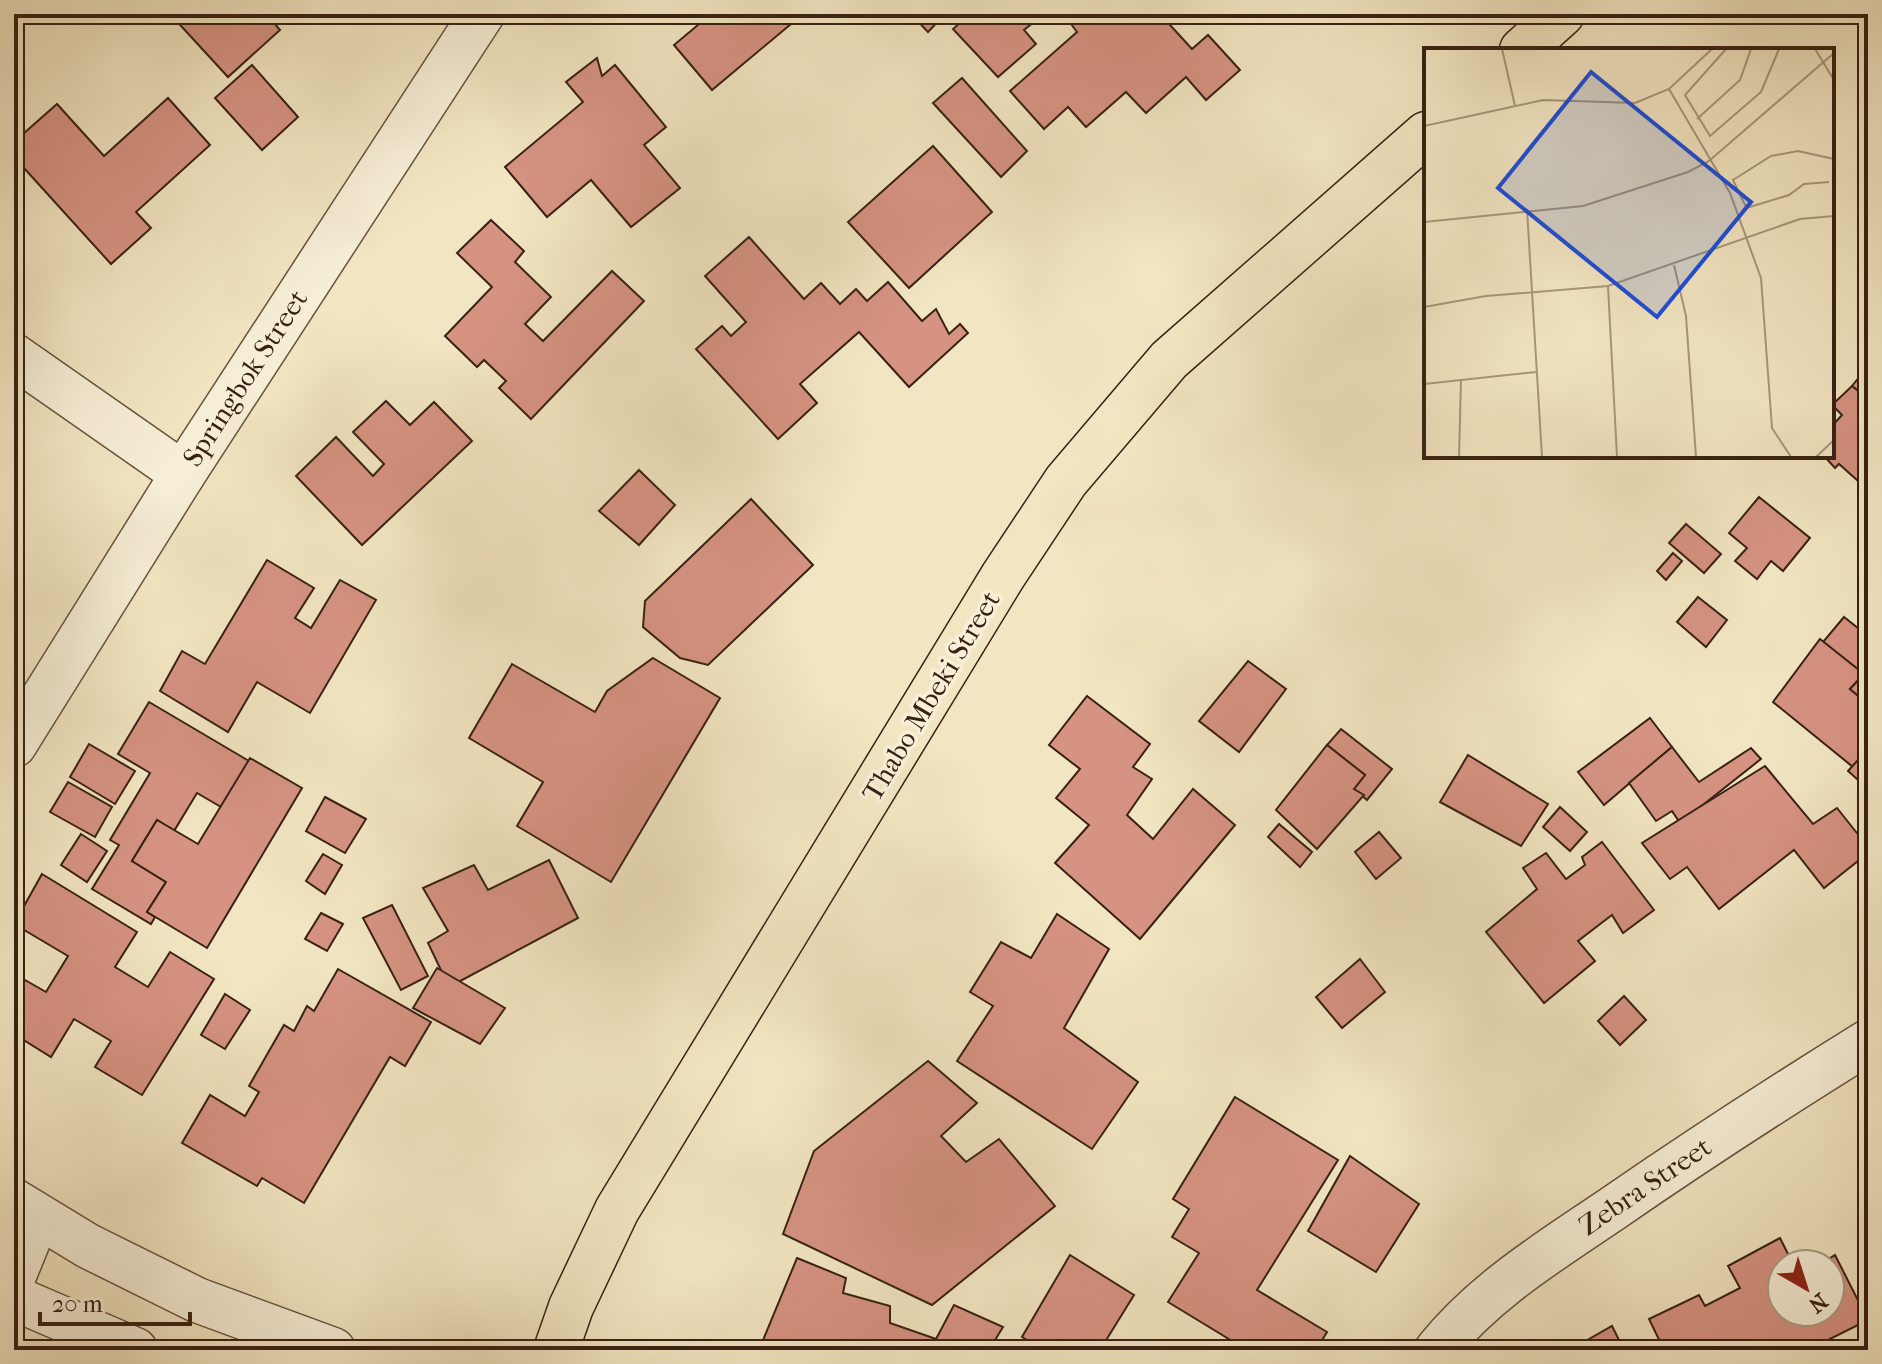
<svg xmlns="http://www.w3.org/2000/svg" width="1882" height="1364" font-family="'IM FELL French Canon',serif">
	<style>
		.building { fill: #d69382; stroke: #382113; stroke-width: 2 }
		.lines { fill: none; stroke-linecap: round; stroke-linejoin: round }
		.minor-casing { stroke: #66523f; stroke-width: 47 }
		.major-casing { stroke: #382113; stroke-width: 47 }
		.minor { stroke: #f7efd7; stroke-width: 44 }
		.major { stroke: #f2e6c2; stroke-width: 44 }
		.labels { text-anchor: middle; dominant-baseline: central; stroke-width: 7; stroke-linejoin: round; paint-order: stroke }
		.street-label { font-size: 28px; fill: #382113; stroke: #f7efd7 }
		.inset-road { fill: none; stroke: #a8977c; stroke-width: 2 }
		.view { fill: #1d4ed8; fill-opacity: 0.15; stroke: #1d4ed8; stroke-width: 4 }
		.inset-edge { fill: none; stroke: #382113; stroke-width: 4 }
	</style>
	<rect width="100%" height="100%" fill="#f2e6c2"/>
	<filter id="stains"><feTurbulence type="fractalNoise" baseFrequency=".0025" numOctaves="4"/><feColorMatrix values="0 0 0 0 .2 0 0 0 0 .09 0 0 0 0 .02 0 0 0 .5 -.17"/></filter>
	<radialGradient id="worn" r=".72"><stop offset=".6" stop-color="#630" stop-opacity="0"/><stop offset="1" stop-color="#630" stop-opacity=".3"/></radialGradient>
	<g class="building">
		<polygon points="170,14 271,14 268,16 280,30 228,77"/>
		<polygon points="711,14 803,14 712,90 674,45"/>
		<polygon points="911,14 945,14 928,32"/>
		<polygon points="970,14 1044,14 1024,30 1036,44 998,77 953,29"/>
		<polygon points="1082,14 1160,14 1192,49 1208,35 1240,70 1206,100 1186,77 1146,113 1126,92 1086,127 1068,107 1044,129 1010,91 1077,32 1071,24"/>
		<polygon points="597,58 602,76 615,65 666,127 644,145 680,188 631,227 591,180 547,217 505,167 583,102 566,82"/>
		<polygon points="252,65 298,117 262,150 215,98"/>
		<polygon points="962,78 1027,151 1001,177 933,103"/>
		<polygon points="168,98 210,145 136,212 151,228 111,264 14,157 14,142 57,104 104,156"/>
		<polygon points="933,146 992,212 909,288 848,222"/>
		<polygon points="491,220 524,251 515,262 551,297 525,324 543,341 612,271 644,301 531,419 499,388 506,381 484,360 477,367 445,336 492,287 457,253"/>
		<polygon points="749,237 804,299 821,283 840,304 856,289 867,301 888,282 922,321 936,309 949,334 960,324 968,333 909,387 859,332 800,384 817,403 778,439 696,349 722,326 731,336 746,322 705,276"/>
		<polygon points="1868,366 1868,399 1852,386"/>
		<polygon points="1852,386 1868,399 1867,489 1839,464 1835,468 1824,456 1832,456 1832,426 1842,415 1832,405"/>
		<polygon points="386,401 410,425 434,402 472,441 362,545 296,476 336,437 373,476 384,464 353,432"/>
		<polygon points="639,470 675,505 639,545 599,511"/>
		<polygon points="1759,497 1810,538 1783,571 1771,561 1757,579 1735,561 1747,548 1729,533"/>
		<polygon points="751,499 813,565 708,665 680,658 643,627 645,601"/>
		<polygon points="1686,524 1721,554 1704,573 1669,543"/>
		<polygon points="1673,553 1682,561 1666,580 1657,571"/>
		<polygon points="267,560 314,588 295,618 311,628 340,580 376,600 310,713 257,682 228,732 160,691 182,651 205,664"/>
		<polygon points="1698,597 1727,620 1706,647 1677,622"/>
		<polygon points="1844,617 1868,636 1868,670 1864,674 1823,642"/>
		<polygon points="1820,639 1864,674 1850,689 1868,704 1868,712 1862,720 1868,726 1868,749 1853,767 1773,702"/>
		<polygon points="653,658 720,698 611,882 517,826 543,782 469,738 512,664 595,712 607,691"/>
		<polygon points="1248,661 1286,689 1239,752 1199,721"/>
		<polygon points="1864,674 1868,677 1868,704 1850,689"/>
		<polygon points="1087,696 1150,744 1133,767 1152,779 1127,815 1153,839 1193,789 1235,825 1140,939 1055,863 1089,825 1056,798 1080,769 1049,745"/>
		<polygon points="149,702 249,761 221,807 197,793 174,831 157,820 132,861 166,882 147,912 155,917 151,924 92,889 119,845 110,840 150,773 118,754"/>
		<polygon points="1650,718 1672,747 1604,805 1578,772"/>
		<polygon points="1341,729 1392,769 1367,800 1354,789 1365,775 1327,745"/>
		<polygon points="89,744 135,771 115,804 70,777"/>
		<polygon points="1327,745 1365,775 1354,789 1364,795 1317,849 1276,810"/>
		<polygon points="1672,747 1699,782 1751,748 1761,759 1680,823 1672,811 1656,821 1629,783"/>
		<polygon points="1868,749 1868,789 1848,771"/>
		<polygon points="1468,755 1548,804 1521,846 1440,802"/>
		<polygon points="250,758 302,788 207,948 147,912 166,882 132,861 157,820 198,844"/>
		<polygon points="1765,766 1813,824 1837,808 1868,847 1868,853 1824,888 1794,850 1719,909 1687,867 1670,879 1642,843"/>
		<polygon points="68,782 112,807 95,837 50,812"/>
		<polygon points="325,797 366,819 345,853 306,831"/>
		<polygon points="1560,807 1587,832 1570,851 1543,827"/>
		<polygon points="1279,824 1312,852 1300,867 1268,837"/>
		<polygon points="1379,832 1401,858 1376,879 1355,852"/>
		<polygon points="81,834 107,851 87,882 61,865"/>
		<polygon points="1602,842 1654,910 1623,933 1612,915 1578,941 1595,961 1544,1003 1486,932 1537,889 1523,868 1546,853 1566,879 1585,865 1582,857"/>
		<polygon points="323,854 342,865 325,894 306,881"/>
		<polygon points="549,860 578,918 449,987 428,943 448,931 423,888 474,865 488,890"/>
		<polygon points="42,874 137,932 115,967 148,987 170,952 214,979 142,1095 95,1067 111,1041 74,1019 51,1057 14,1034 14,998 25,980 46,992 68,956 14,924"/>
		<polygon points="392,905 428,976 401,990 363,918"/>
		<polygon points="321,913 343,924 327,951 305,939"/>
		<polygon points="1057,914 1109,949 1064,1028 1138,1082 1092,1149 957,1061 993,1006 970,992 1001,942 1031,958"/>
		<polygon points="1360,959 1385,992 1342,1028 1316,997"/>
		<polygon points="437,968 505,1008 480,1044 413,1008"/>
		<polygon points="338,969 431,1022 405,1066 390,1057 304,1203 262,1178 257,1186 182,1143 210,1095 245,1116 259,1092 249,1086 284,1025 294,1031 307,1006 314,1011"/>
		<polygon points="225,994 250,1010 225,1049 201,1035"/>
		<polygon points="1624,996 1646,1020 1620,1045 1598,1021"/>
		<polygon points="928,1061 977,1103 941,1136 966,1162 999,1139 1055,1206 932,1305 783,1234 814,1151"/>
		<polygon points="1235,1097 1338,1160 1257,1290 1327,1332 1316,1350 1247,1350 1168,1302 1199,1253 1172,1237 1189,1209 1173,1199"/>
		<polygon points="1350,1156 1419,1204 1376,1272 1308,1231"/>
		<polygon points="1780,1238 1793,1264 1782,1264 1782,1278 1775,1281 1782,1287 1782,1312 1830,1312 1830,1264 1821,1264 1835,1255 1868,1320 1808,1350 1664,1350 1649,1319 1699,1295 1705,1306 1740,1288 1728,1266"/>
		<polygon points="1070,1255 1134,1295 1100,1350 1044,1350 1022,1337"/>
		<polygon points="797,1258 846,1278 843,1293 890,1306 890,1323 936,1339 954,1305 1003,1327 989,1350 759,1350"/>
		<polygon points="1612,1326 1624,1350 1570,1350"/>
	</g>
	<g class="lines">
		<defs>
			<g id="minor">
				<polyline points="14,356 183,474"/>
				<polyline points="14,745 183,474 482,14"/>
				<polyline points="14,1201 88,1246 197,1300 333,1350"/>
				<polyline points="14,1275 38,1216"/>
				<polyline points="14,1298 135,1350"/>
				<path d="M 1437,1350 C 1484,1291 1550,1251 1612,1209 C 1696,1151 1781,1096 1868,1042"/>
			</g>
			<g id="major">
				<polyline points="1522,50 1562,14"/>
				<polyline points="556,1350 571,1307 617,1210 1003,576 1066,481 1169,360 1426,134"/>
			</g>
		</defs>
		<use href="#minor" class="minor-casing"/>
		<use href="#major" class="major-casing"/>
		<use href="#minor" class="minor"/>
		<use href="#major" class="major"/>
	</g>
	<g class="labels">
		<g class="street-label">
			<text transform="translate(245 378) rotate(-57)">Springbok Street</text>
			<text transform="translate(931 696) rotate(-59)">Thabo Mbeki Street</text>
			<text transform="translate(1645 1186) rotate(-34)">Zebra Street</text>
		</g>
	</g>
	<g transform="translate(1424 48)">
		<rect width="410" height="410" fill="#f2e6c2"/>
		<path class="inset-road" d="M 78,1 L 91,58M 302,1 L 261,47 L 286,88 L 337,44 L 355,1M 391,1 L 410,32M 245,41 L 306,145 L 337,230 L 348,380 L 367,409M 273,71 L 316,32 L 327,1M 0,78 L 119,52 L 211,55 L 245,41 L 288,1M 322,159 L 309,132 L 347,108 L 374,103 L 410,111M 103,161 L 118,409M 319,161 L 365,147 L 380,136 L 405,134M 0,174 L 159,158 L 264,124 L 285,113 L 410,5M 250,217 L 262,268 L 272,409M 184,238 L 193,409M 0,259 L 62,248 L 184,238 L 376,171 L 410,168M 0,336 L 112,324M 35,409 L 37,331M 392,409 L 410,392"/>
		<path class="view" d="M 167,24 L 327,154 L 233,269 L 74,140 Z"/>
		<rect width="410" height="410" class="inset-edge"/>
	</g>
	<rect width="1882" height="1364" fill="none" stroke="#f2e6c2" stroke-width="48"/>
	<rect x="16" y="16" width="1850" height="1332" fill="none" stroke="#382113" stroke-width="4"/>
	<rect x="24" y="24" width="1834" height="1316" fill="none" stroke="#382113" stroke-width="2"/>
	<g transform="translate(1806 1288) rotate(141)"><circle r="38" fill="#f7efd7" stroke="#ab9d89" stroke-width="2"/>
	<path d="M0-6L14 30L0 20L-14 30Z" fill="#8f2418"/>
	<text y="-12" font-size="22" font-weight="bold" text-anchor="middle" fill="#382113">N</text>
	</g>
	<path d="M40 1312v12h150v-12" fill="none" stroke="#382113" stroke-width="4"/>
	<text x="52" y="1312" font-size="24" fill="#382113" stroke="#f7efd7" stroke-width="6" paint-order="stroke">20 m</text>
	<rect width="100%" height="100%" filter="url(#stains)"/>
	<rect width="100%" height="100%" fill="url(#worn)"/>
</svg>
